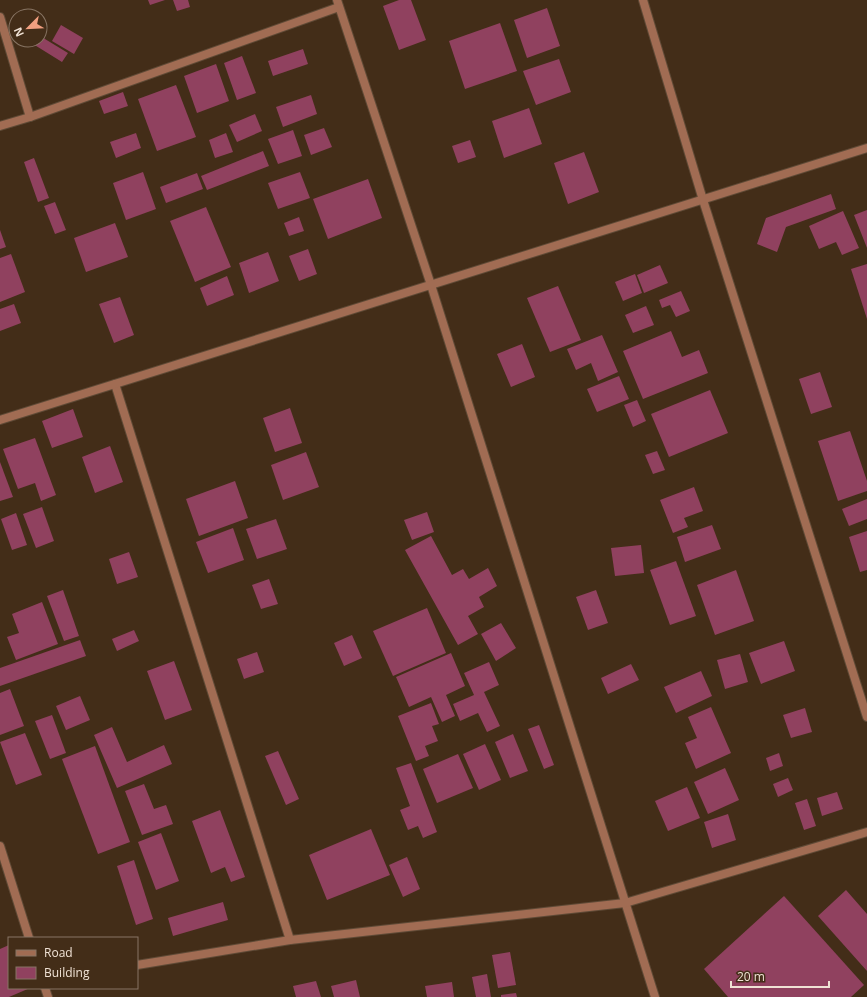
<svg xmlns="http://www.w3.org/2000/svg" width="867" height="997" font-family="'Open Sans',sans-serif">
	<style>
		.building { fill: #90415f }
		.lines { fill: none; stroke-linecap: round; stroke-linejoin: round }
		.street-casing { stroke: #5f4a36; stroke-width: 10 }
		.street { stroke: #a16c53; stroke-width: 8 }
	</style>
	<rect width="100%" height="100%" fill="#432d18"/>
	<g class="building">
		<polygon points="148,0 165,0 150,5"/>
		<polygon points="173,0 188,0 190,7 177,11"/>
		<polygon points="399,0 411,0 426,40 399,50 383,6"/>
		<polygon points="547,8 560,46 527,58 514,20"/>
		<polygon points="500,23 517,71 465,89 449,41"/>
		<polygon points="61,25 83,38 74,54 52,41"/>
		<polygon points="40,36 68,53 62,62 33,44 35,40 40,40"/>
		<polygon points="303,49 308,64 273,76 268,61"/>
		<polygon points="242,56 256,93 237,100 224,63"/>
		<polygon points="559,59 571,92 536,105 523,71"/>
		<polygon points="216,64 229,101 197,113 184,76"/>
		<polygon points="176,85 196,137 157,151 138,99"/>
		<polygon points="123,92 128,106 104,114 99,101"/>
		<polygon points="311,95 317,114 283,127 276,107"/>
		<polygon points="529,108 542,144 504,158 492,121"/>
		<polygon points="255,114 262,131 237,142 229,125"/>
		<polygon points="324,128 332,147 311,155 304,135"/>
		<polygon points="293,130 302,156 278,164 268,139"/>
		<polygon points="136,133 141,148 116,158 110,142"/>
		<polygon points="226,133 233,152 215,158 209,140"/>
		<polygon points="470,140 476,157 458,163 452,146"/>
		<polygon points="263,151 269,166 207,190 201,176"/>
		<polygon points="584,152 599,192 568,204 554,163"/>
		<polygon points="34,158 49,198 38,202 24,162"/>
		<polygon points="143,172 156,209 126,220 113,183"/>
		<polygon points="300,172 310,198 278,209 268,183"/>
		<polygon points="197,173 203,189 166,203 160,187"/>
		<polygon points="368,179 382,218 328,239 313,199"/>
		<polygon points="831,194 836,209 786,227 777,252 757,244 766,218"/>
		<polygon points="55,202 66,230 55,234 44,206"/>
		<polygon points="206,207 231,267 195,282 170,221"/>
		<polygon points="867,210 867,248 854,215"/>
		<polygon points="843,211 859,248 842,255 836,242 819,249 809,226"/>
		<polygon points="299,217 304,231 289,236 284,223"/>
		<polygon points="115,223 128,257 86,272 74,238"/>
		<polygon points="0,230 6,247 0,249"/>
		<polygon points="308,249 317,274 299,281 289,256"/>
		<polygon points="268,252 279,281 249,293 239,263"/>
		<polygon points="11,254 25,292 0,302 0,258"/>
		<polygon points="867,264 867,319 851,269"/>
		<polygon points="660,265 668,283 644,293 637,275"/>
		<polygon points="635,274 642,293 623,301 615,282"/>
		<polygon points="227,276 234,295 207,306 200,288"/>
		<polygon points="558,286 581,340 550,352 527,298"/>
		<polygon points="681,291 690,311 676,317 670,305 662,308 659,300"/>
		<polygon points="120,297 134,335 114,343 99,304"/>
		<polygon points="14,304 21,323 0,331 0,309"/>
		<polygon points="646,306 654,325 633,333 625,315"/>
		<polygon points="671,331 682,357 699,350 708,373 643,399 623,351"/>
		<polygon points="602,335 618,372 598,381 591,363 576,370 567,349"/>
		<polygon points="522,344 535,377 511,387 497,354"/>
		<polygon points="820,372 832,407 811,414 799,379"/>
		<polygon points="619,376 629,399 597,412 587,389"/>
		<polygon points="710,390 728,433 669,457 651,414"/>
		<polygon points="637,400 646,421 633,427 624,405"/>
		<polygon points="290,408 302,443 275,452 263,418"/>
		<polygon points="73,409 83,437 52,448 42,421"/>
		<polygon points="850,431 867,481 867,491 838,501 818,441"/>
		<polygon points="35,438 56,495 41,501 35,483 18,489 3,449"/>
		<polygon points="110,446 123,482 95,493 82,457"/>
		<polygon points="657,451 665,470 653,474 645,455"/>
		<polygon points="306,452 319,487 283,500 271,465"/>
		<polygon points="0,462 13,497 0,501"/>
		<polygon points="235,481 248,518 199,536 186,499"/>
		<polygon points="694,487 703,511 684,518 688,527 673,533 660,500"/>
		<polygon points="867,499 867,519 849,526 842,509"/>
		<polygon points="42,507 54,541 36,548 23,514"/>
		<polygon points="427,512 434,532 412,540 404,520"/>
		<polygon points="16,513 27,545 12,550 1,519"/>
		<polygon points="276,519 287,549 257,559 246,529"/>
		<polygon points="712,525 721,549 685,562 677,537"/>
		<polygon points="233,528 244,560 208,573 196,542"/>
		<polygon points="867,531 867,570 860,572 849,537"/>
		<polygon points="431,536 452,575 463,569 469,579 488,568 497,586 479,597 484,607 468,616 478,634 458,645 405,550"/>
		<polygon points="641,545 644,573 615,576 611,548"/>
		<polygon points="129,552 138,577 117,584 109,559"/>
		<polygon points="676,561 696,616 670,625 650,570"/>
		<polygon points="736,570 754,621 715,635 697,585"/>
		<polygon points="269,579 278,604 261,609 252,585"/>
		<polygon points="63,590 79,636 64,641 47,596"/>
		<polygon points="596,590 608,623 588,630 576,597"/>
		<polygon points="42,602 58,644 16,660 7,637 19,633 12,614"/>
		<polygon points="427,608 446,653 393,676 373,631"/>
		<polygon points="501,623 516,648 496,661 481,634"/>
		<polygon points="134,630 139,641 117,651 112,639"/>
		<polygon points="352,635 362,658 344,666 334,643"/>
		<polygon points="80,640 86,656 0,686 0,668"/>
		<polygon points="784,641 795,671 761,684 749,653"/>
		<polygon points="257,652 264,672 244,679 237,659"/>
		<polygon points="451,653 465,686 446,695 455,716 442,722 431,697 409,707 396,677"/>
		<polygon points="740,654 748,682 725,689 717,660"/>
		<polygon points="174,661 192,710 165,720 147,671"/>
		<polygon points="489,662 499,685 484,692 500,726 487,732 478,713 460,721 453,704 474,695 464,673"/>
		<polygon points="631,664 639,680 608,694 601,678"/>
		<polygon points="701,671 712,696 676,713 664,687"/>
		<polygon points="10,689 24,726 0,735 0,693"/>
		<polygon points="80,696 90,720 66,730 56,706"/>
		<polygon points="431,703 439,724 432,726 438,741 425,746 429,756 416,761 398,716"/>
		<polygon points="711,707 731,753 696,769 685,743 697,738 688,717"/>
		<polygon points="805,708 812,732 791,738 783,715"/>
		<polygon points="52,715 66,753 50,759 35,721"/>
		<polygon points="539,725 554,765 544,769 528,729"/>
		<polygon points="112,727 127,762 164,745 172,764 117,788 94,735"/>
		<polygon points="25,733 42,775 16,785 0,742"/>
		<polygon points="513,734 528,771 510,778 495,742"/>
		<polygon points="485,744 501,780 479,790 463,754"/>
		<polygon points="95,746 130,842 98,854 62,759"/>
		<polygon points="278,751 299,799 286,805 265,756"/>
		<polygon points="779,753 783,766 770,771 766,758"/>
		<polygon points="458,754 473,788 437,803 423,769"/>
		<polygon points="411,763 437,832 423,838 418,826 408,830 400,810 410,806 396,768"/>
		<polygon points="725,768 739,800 708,814 694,782"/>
		<polygon points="788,778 793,790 778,797 773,784"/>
		<polygon points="144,784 154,809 166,805 173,824 142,835 125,791"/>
		<polygon points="687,787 700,818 668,831 655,801"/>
		<polygon points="837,792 843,809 822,816 817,798"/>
		<polygon points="807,799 816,826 804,830 795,803"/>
		<polygon points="220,810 245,877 231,882 225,867 211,873 192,821"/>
		<polygon points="728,814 736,840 712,848 704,822"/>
		<polygon points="371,829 390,875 327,900 309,855"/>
		<polygon points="161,833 179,881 156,890 138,842"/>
		<polygon points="407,857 420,889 403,897 389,865"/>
		<polygon points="134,860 153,919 136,925 117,866"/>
		<polygon points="846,890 867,914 867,971 818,916"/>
		<polygon points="784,896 864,985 851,997 728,997 704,969"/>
		<polygon points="223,902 228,920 173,936 168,918"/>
		<polygon points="9,945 9,988 30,988 9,997 0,997 0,949"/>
		<polygon points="510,952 516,985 498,988 492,955"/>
		<polygon points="487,974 491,997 476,997 472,977"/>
		<polygon points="356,980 360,997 334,997 331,986"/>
		<polygon points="316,981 321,997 296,997 293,986"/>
		<polygon points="452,982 454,997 427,997 425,986"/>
		<polygon points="516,993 517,997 501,997 501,995"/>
	</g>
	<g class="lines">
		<defs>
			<g id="street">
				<polyline points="337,0 431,285 655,997"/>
				<polyline points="643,0 703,200 867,717"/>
				<polyline points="0,17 30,117"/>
				<polyline points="0,126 30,117 339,7"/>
				<polyline points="115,384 290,940"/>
				<polyline points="0,420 867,148"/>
				<polyline points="0,846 29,938"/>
				<polyline points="137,965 290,940 625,903 867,832"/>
				<polyline points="45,988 48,997"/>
			</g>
		</defs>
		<use href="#street" class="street-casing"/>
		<use href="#street" class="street"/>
	</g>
	<rect x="8" y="937" width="130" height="52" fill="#432d18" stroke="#887564"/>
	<rect x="16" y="950" width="20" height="6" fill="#a16c53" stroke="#887564"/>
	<text x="44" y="957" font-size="12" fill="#f0e2d5">Road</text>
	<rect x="16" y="967" width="20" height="12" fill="#90415f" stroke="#887564"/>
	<text x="44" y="977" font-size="12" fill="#f0e2d5">Building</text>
	<g transform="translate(28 28) rotate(246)"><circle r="19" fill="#432d18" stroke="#887564"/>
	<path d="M0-3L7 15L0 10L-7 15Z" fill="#f2a080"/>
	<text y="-6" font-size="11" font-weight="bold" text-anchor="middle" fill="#f0e2d5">N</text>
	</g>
	<path d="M731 981v6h98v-6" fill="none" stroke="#f0e2d5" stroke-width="2"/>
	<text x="737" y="981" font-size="12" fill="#f0e2d5" stroke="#432d18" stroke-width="3" paint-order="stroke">20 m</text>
</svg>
